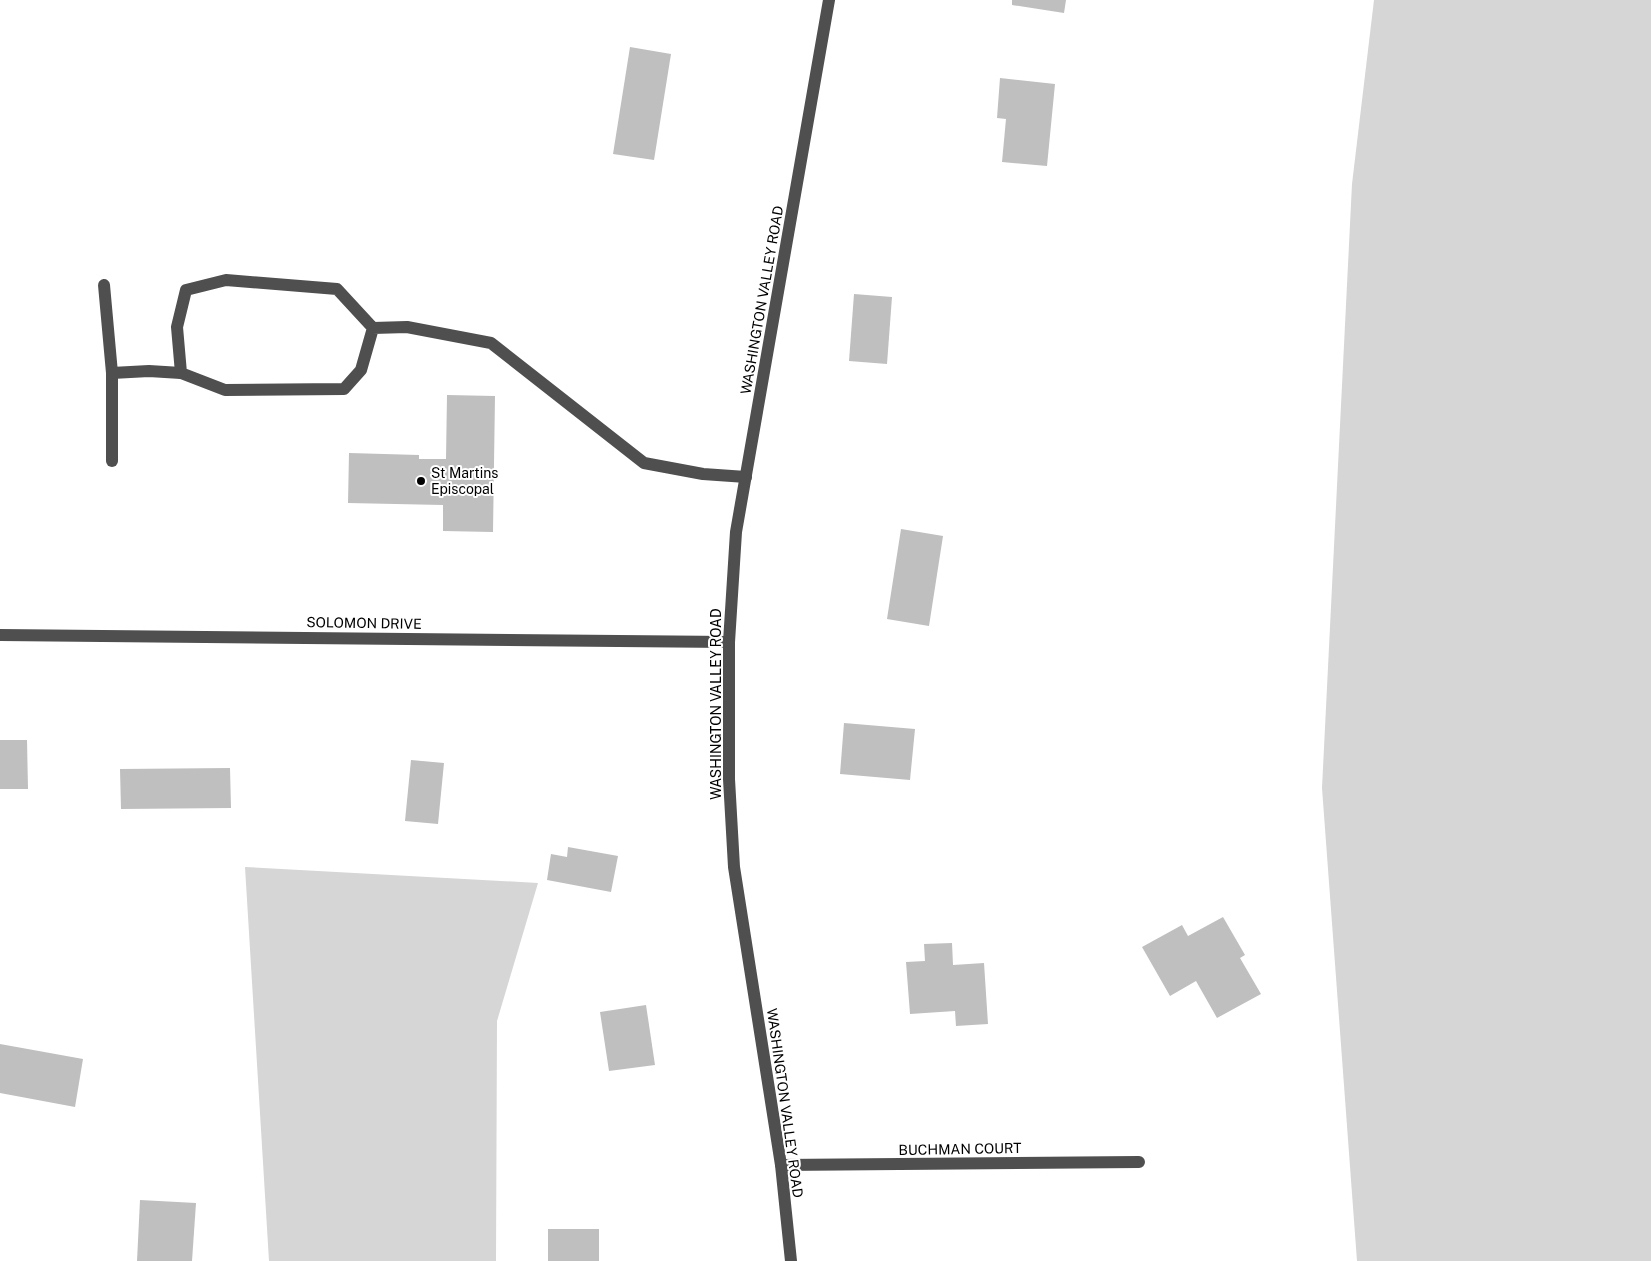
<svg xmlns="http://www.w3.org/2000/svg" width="1651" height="1261" font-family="'Public Sans',sans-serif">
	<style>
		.green { fill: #d6d6d6 }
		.building { fill: #bfbfbf }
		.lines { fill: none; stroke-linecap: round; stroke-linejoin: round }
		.minor { stroke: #4f4f4f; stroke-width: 12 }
		.poi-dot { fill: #000; stroke: #fff; stroke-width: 2 }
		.labels { text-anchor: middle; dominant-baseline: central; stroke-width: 4; stroke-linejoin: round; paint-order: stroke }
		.street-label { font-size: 14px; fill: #000; stroke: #fff }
		.poi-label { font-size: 14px; fill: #000; stroke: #fff; text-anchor: start }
	</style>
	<rect width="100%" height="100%" fill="#fff"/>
	<g class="green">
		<polygon points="1374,0 1651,0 1651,1261 1357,1261 1322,788 1352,184"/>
		<polygon points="245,867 538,883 497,1021 496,1261 269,1261"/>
	</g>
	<g class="building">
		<polygon points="1012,0 1066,0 1064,13 1012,5"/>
		<polygon points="630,47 671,54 654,160 613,154"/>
		<polygon points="1000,78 1055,84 1047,166 1002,162 1006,119 997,118"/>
		<polygon points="854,294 892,297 887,364 849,361"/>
		<polygon points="447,395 495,396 493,532 443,531 443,505 348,503 349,453 419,455 419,459 446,459"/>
		<polygon points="901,529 943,536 929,626 887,619"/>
		<polygon points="844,723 915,729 910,780 840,774"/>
		<polygon points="0,740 27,740 28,789 0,789"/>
		<polygon points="411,760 444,763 438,824 405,821"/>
		<polygon points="230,768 231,808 121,809 120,769"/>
		<polygon points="568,847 618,856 611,892 547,880 551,854 567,857"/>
		<polygon points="1223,917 1245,955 1240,958 1261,994 1217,1018 1196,981 1170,996 1142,947 1182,925 1188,936"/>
		<polygon points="952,943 953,965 984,963 988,1024 956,1026 955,1011 910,1014 906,962 925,961 924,944"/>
		<polygon points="646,1005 655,1065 609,1071 600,1012"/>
		<polygon points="0,1044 83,1059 75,1107 0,1093"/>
		<polygon points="140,1200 196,1203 192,1261 137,1261"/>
		<rect x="548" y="1229" width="51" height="32"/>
	</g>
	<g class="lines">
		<g class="minor">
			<polyline points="104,285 112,373 149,371 181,373"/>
			<polyline points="373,328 361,370 344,389 225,390 181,373 177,327 186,290 226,280 337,289 373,328 407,327 491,343 644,463 703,474 746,477"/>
			<polyline points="112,461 112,373"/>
			<polyline points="0,635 729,642"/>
			<polyline points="781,1165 1139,1162"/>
			<polyline points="791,1261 781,1165 734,867 729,779 729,642 736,532 829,0"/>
		</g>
	</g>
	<circle class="poi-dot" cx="421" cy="481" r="5"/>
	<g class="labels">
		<g class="street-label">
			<text transform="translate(762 300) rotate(-80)">WASHINGTON VALLEY ROAD</text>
			<text transform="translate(364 623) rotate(1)">SOLOMON DRIVE</text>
			<text transform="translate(716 704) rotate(-90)">WASHINGTON VALLEY ROAD</text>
			<text transform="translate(785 1103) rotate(82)">WASHINGTON VALLEY ROAD</text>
			<text transform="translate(960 1149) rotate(-1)">BUCHMAN COURT</text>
		</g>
		<g class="poi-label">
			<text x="431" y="473">St Martins<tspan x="431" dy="16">Episcopal</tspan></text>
		</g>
	</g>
</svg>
